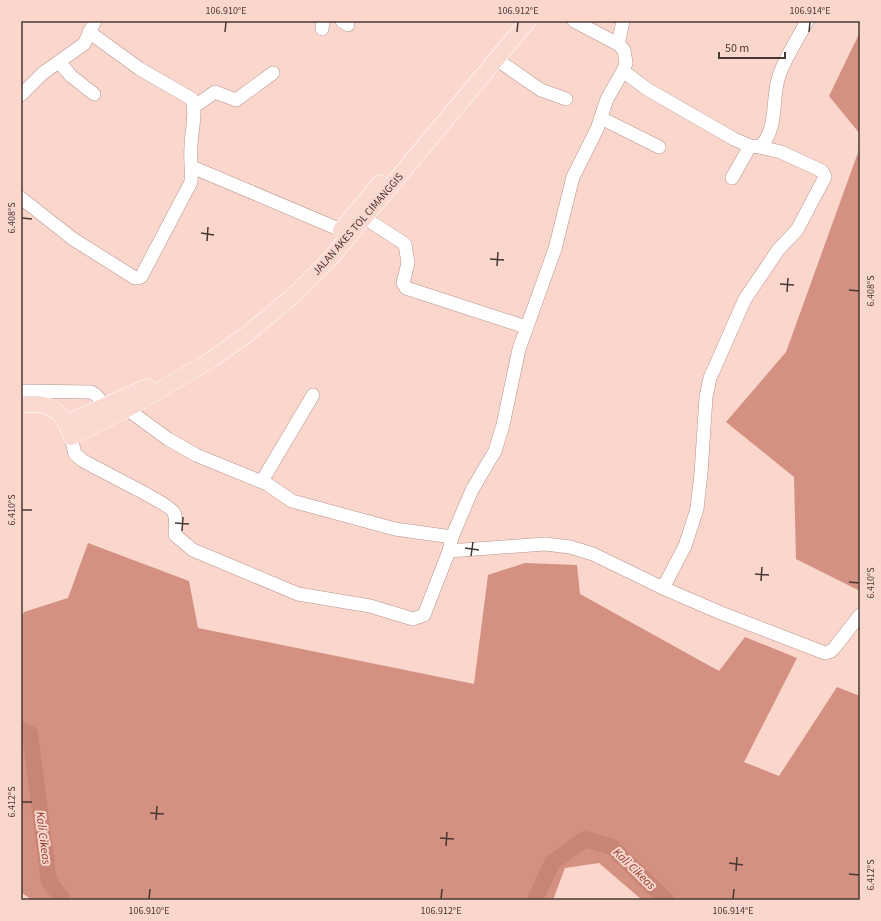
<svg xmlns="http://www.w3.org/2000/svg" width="881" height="921" font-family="'Source Sans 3',sans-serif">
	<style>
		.forest { fill: #d49081 }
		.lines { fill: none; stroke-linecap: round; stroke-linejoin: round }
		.river { stroke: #c88576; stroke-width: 16 }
		.minor-casing { stroke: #b7948c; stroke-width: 14 }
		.major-casing { stroke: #fff; stroke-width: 17 }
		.minor { stroke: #fff; stroke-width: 13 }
		.major { stroke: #fad9d1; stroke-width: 16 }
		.ticks { fill: none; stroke: #473834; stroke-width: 1.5 }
		.labels { text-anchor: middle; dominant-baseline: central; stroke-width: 4; stroke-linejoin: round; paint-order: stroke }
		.street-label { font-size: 11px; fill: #473834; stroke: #fbd6cd }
		.water-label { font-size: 12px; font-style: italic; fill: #8d3b2a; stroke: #fbd6cd }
		.neatline { fill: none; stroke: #473834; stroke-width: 1.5 }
		.ticks-label { font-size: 10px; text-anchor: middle; fill: #473834 }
	</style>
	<rect width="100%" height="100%" fill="#fbd6cd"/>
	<g class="forest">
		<polygon points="860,32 860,134 829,96"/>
		<polygon points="860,147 860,591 796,559 794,477 726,422 786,352"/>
		<polygon points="88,543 189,581 198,628 474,684 488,575 525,563 577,565 580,594 719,671 745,637 797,658 744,762 779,776 837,687 860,696 860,900 642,900 599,863 565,868 553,900 32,900 22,893 21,619 24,612 68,598"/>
	</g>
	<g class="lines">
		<g class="river">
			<polyline points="21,730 30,734 49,881 63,900"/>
			<polyline points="535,900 552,863 585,839 612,847 666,900"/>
		</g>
		<defs>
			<g id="minor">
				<polyline points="342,21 348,25"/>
				<polyline points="322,29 323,21"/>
				<polyline points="618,44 623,21"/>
				<polyline points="496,59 541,90 566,99"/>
				<polyline points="60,63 71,76 94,94"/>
				<polyline points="623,71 647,89 734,139 750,146 760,147 781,152 822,171 825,177 797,230 778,250 745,299 710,378 706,397 701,473 697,509 685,546 663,588"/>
				<polyline points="21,95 43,73 84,44 95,21"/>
				<polyline points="195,106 215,92 236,100 273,73"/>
				<polyline points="601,118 659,147"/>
				<path d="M 760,147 C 779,128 771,98 779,76 C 785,57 798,39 807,21"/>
				<polyline points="192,167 341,230"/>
				<polyline points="732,178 750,146"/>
				<path d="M 21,198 L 73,239 L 135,278 L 141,277 L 191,182 C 192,170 190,158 191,147 C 191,131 197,114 192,99 L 140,69 L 89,32"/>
				<polyline points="365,218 405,244 408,263 403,283 406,288 526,327"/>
				<polyline points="21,391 91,392 96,395 105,406"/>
				<polyline points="127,409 168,439 196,455 267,484 292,501 395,529 452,537"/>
				<path d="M 71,437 L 75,454 L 82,460 C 96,469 171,504 174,513 C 177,519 175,529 175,535 L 193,550 L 298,594 L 370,606 L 413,619 L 424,615 L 449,551 L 452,537 L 472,490 L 495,451 L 503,425 L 519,349 L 555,249 L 573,177 L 597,129 L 607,99 L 623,71 L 626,63 L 624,50 L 618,44 L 574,21"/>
				<polyline points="262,481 313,395"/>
				<polyline points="449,551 545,544 570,547 593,554 663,588 721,613 825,653 831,651 835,647 860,615"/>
			</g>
			<g id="major">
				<polyline points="341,230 380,183"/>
				<path d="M 21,405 C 47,400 65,411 71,437 L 127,409 L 211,360 L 246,335 L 294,295 L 330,259 L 528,21"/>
				<polyline points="66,423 147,387"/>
			</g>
		</defs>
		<use href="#minor" class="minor-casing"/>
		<use href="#major" class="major-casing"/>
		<use href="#minor" class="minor"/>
		<use href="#major" class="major"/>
	</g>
	<path class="ticks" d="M 225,32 L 226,22M 517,32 L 518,22M 809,32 L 810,22M 22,218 L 32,219M 201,233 L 214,235M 207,241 L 208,227M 490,259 L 504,260M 497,266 L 498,252M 780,284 L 794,285M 849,290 L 859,291M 787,292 L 788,278M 22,510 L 32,510M 175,523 L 189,524M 182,531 L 183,517M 465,548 L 479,550M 471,556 L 473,542M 755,574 L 769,575M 761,581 L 762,567M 849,582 L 859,583M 22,802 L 32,802M 150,813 L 164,814M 156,820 L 157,806M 440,838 L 454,839M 446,846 L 447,832M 729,863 L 743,865M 736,871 L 737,857M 849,874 L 859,875M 149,899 L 150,889M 441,899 L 442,889M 733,899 L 734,889"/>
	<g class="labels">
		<g class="street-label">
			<text transform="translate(358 224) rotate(-49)">JALAN AKES TOL CIMANGGIS</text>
		</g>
		<g class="water-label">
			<text transform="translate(43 838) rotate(83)">Kali Cikeas</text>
			<text transform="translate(634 869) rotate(44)">Kali Cikeas</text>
		</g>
	</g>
	<rect width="881" height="921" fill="none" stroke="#fbd6cd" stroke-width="44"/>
	<path d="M719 52v6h66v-6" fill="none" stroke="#473834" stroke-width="2"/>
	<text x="725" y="52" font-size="12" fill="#473834" stroke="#fbd6cd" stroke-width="3" paint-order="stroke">50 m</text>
	<rect x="22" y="22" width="837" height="877" class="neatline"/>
	<g class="ticks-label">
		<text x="226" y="14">106.910°E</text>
		<text x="518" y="14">106.912°E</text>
		<text x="810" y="14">106.914°E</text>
		<text transform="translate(11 218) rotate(-90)" y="4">6.408°S</text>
		<text transform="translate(870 291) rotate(-90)" y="4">6.408°S</text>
		<text transform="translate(11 510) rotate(-90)" y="4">6.410°S</text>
		<text transform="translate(870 583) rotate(-90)" y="4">6.410°S</text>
		<text transform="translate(11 802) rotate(-90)" y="4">6.412°S</text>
		<text transform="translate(870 875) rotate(-90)" y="4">6.412°S</text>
		<text x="149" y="914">106.910°E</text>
		<text x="441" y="914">106.912°E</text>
		<text x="733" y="914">106.914°E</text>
	</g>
</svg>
